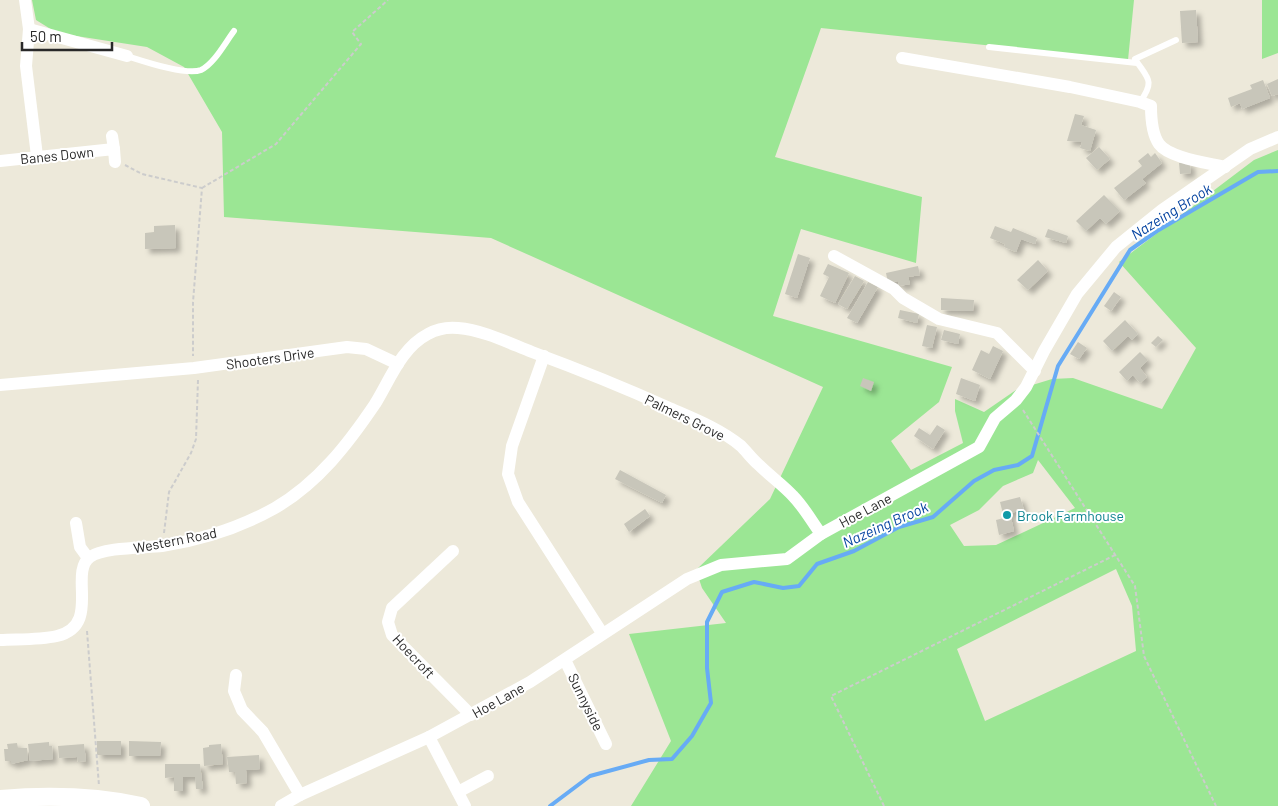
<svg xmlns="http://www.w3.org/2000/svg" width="1278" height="806" font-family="Barlow,sans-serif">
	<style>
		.green { fill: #9be694; fill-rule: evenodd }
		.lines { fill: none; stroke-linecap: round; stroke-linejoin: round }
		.stream { stroke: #67abf5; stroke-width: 4 }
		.building { fill: #c8c6ba; filter: url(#shadow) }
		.path { stroke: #ccc; stroke-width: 2; stroke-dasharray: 4 2.5; stroke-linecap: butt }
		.lane { stroke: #fff; stroke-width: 6 }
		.street { stroke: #fff; stroke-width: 12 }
		.secondary { stroke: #fff; stroke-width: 18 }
		.culture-dot { fill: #0f9aa8; stroke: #fff; stroke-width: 2 }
		.labels { text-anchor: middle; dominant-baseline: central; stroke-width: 4; stroke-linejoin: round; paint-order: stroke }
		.street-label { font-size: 14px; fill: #292929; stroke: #fff }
		.culture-label { font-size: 14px; fill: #0d838f; stroke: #fff; text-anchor: start }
		.water-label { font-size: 15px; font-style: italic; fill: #0644a1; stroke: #fff }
	</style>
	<defs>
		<filter id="shadow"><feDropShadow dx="4.5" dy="4.5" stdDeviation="2.5" flood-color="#0004"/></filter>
	</defs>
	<rect width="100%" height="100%" fill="#ede9da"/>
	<g class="green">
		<path d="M 32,0 L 1134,0 L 1128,60 L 821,28 L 775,157 L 922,197 L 916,263 L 801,229 L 773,316 L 952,367 L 939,402 L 891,441 L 911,470 L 963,443 L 955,411 L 955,399 L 984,412 L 1016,390 L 1052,379 L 1073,378 L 1162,409 L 1196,348 L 1119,262 L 1254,160 L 1278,150 L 1278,806 L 631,806 L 671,741 L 629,634 L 726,623 L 702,588 L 696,570 L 770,499 L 823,387 L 491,238 L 224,217 L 222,132 L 184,67 L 147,47 L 57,33 L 36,20 ZM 1038,460 L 1075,508 L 996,545 L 964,546 L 950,525 L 979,510 L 1003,486 L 1033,473 ZM 1116,569 L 1132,606 L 1136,651 L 985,721 L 957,649 Z"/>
		<polygon points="1262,0 1278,0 1278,53 1262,59"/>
	</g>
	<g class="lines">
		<polyline class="stream" points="550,806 590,776 649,760 672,759 692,736 711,703 707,668 707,622 722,592 754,582 783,588 799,586 817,564 854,551 899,527 933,517 974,481 994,470 1018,465 1032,456 1058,366 1130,250 1157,231 1258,172 1278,171"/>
	</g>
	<g class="building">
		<polygon points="1196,10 1198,42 1182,43 1180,11"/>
		<polygon points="1278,79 1278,94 1272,96 1267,84"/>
		<polygon points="1263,80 1270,98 1242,109 1240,103 1231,107 1228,98 1252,89 1250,85"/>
		<polygon points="1075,114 1084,116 1081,125 1096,130 1090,151 1080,148 1082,142 1067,141"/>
		<polygon points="1099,147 1110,159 1097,170 1086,158"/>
		<polygon points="1148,153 1151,157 1155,153 1162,163 1142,179 1146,183 1124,200 1114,188 1142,166 1138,161"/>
		<polygon points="1190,162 1191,173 1180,174 1179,163"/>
		<polygon points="1104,195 1120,211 1106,224 1100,218 1086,231 1076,221"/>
		<polygon points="175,225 176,248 145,249 145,233 154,232 154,226"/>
		<polygon points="995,226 1011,232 1013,228 1037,238 1035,244 1021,239 1016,252 1004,247 1005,244 990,238"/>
		<polygon points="1048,229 1068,236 1066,243 1045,237"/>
		<polygon points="798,254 810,258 797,298 785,294"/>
		<polygon points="1038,260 1048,271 1028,290 1017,280"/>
		<polygon points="828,264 849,273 835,303 820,296 829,277 823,274"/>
		<polygon points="918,266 920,275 908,277 910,284 899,286 898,281 888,283 886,273"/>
		<polygon points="855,276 864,281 847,309 838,304"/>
		<polygon points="868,282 878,287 857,323 847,318"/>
		<polygon points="1114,292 1121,297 1111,311 1104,306"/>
		<polygon points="941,298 974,300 973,311 941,310"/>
		<polygon points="900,310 919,314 917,323 898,318"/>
		<polygon points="1125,320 1138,334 1132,340 1128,336 1112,351 1103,341"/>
		<polygon points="927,325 937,327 932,348 922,346"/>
		<polygon points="944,330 960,334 958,344 941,340"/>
		<polygon points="1158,336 1163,340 1156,347 1151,343"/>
		<polygon points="1078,342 1087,348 1079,359 1070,354"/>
		<polygon points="993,346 1003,351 990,379 972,370 981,350 989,354"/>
		<polygon points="1140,352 1148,360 1140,368 1147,377 1140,383 1133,375 1127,381 1119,372"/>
		<polygon points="863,378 874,382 871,391 860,386"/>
		<polygon points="961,378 980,385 975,401 956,394"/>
		<polygon points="937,425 945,430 933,449 914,436 919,428 930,435"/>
		<polygon points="620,470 666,495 662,503 615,479"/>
		<polygon points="1020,497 1024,510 1010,513 1014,531 999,535 996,520 1004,518 1000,502"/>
		<polygon points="645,509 650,516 629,532 624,524"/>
		<rect x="97" y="741" width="24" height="14"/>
		<polygon points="129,741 161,742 160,756 129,756"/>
		<polygon points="49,742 49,746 52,746 53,759 30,761 28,744"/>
		<polygon points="17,743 18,748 27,748 28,760 11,764 11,761 5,761 4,749 8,749 7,744"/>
		<polygon points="84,744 86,761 78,762 77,757 59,758 58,746"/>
		<polygon points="221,744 223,764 204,766 203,748 209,747 209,745"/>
		<polygon points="259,755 260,769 246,770 247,783 236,784 235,772 229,772 227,757"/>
		<polygon points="165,764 200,764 203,789 196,789 195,777 183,777 183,791 174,791 174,777 165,778"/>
	</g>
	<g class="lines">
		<g class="path">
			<polyline points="125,165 142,174 202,188 193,302 193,356"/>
			<polyline points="202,188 276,144 361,44 352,32 388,0"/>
			<polyline points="1023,410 1135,586 1144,656 1216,806"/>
			<polyline points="164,533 169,492 191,453 196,439 198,380"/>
			<polyline points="87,631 99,786"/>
			<polyline points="884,806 831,696 1115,555"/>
		</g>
		<g class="lane">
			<polyline points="989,47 1137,63"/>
			<path d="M 127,56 C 143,61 186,76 201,70 C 214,64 225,43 234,31"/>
			<path d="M 1140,102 C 1156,80 1147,78 1135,59 L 1176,40"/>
		</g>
		<g class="street">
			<polyline points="25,0 29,29 26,66 37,156"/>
			<polyline points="29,29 127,56"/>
			<path d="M 902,58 L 1070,87 L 1140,102 L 1151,106 C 1151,117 1152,134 1159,144 C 1169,158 1209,163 1225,167"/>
			<polyline points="112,136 114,149"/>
			<polyline points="0,161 114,149 115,162"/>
			<polyline points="834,256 894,289 903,298 939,319 997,333 1035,371"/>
			<polyline points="544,356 512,446 508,474 518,502 602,633"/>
			<polyline points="0,385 194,368 347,347 366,349 398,364"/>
			<polyline points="76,523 80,547 88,558"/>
			<polyline points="453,551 392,608 388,622 392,635 471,715"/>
			<path d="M 0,640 C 18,639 39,640 57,636 C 102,625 68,573 90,557 C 104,547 144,548 162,546 C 200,540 241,527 275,508 C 318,483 348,444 375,404 C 390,380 401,348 428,334 C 437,329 448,327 458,328 C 483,330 509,343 532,352 C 578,369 623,387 667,407 C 692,418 719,428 741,446 C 747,452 752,459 759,465 C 770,476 783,485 793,496 C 804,507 812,522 821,534"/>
			<polyline points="565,660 606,744"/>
			<polyline points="236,675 234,691 242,710 263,732 300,795"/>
			<polyline points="429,737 465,806"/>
			<polyline points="458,792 488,776"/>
			<polyline points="281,806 300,795 429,737 530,682 687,579 721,565 787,559 821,534 979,447 995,418 1016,400 1026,387 1044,351 1077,294 1116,247 1162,210 1250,149 1278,137"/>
		</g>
		<path class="secondary" d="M 0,799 C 47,795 95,796 141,806"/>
	</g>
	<circle class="culture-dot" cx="1007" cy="515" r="5"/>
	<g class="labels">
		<g class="street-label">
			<text transform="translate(57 155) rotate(-6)">Banes Down</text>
			<text transform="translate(270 358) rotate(-8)">Shooters Drive</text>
			<text transform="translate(685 417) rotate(26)">Palmers Grove</text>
			<text transform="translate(865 510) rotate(-28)">Hoe Lane</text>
			<text transform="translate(175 540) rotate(-11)">Western Road</text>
			<text transform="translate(414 656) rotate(47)">Hoecroft</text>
			<text transform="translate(498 700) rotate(-29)">Hoe Lane</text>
			<text transform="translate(586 702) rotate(64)">Sunnyside</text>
		</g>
		<g class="culture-label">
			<text x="1017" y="515">Brook Farmhouse</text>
		</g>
		<g class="water-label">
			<text transform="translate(1171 211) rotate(-32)">Nazeing Brook</text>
			<text transform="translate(885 524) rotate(-24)">Nazeing Brook</text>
		</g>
	</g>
	<path d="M22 42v8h90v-8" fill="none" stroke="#292929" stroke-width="2.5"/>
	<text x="30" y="42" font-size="15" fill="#292929" stroke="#ffffff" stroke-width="4" paint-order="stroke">50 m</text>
</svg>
